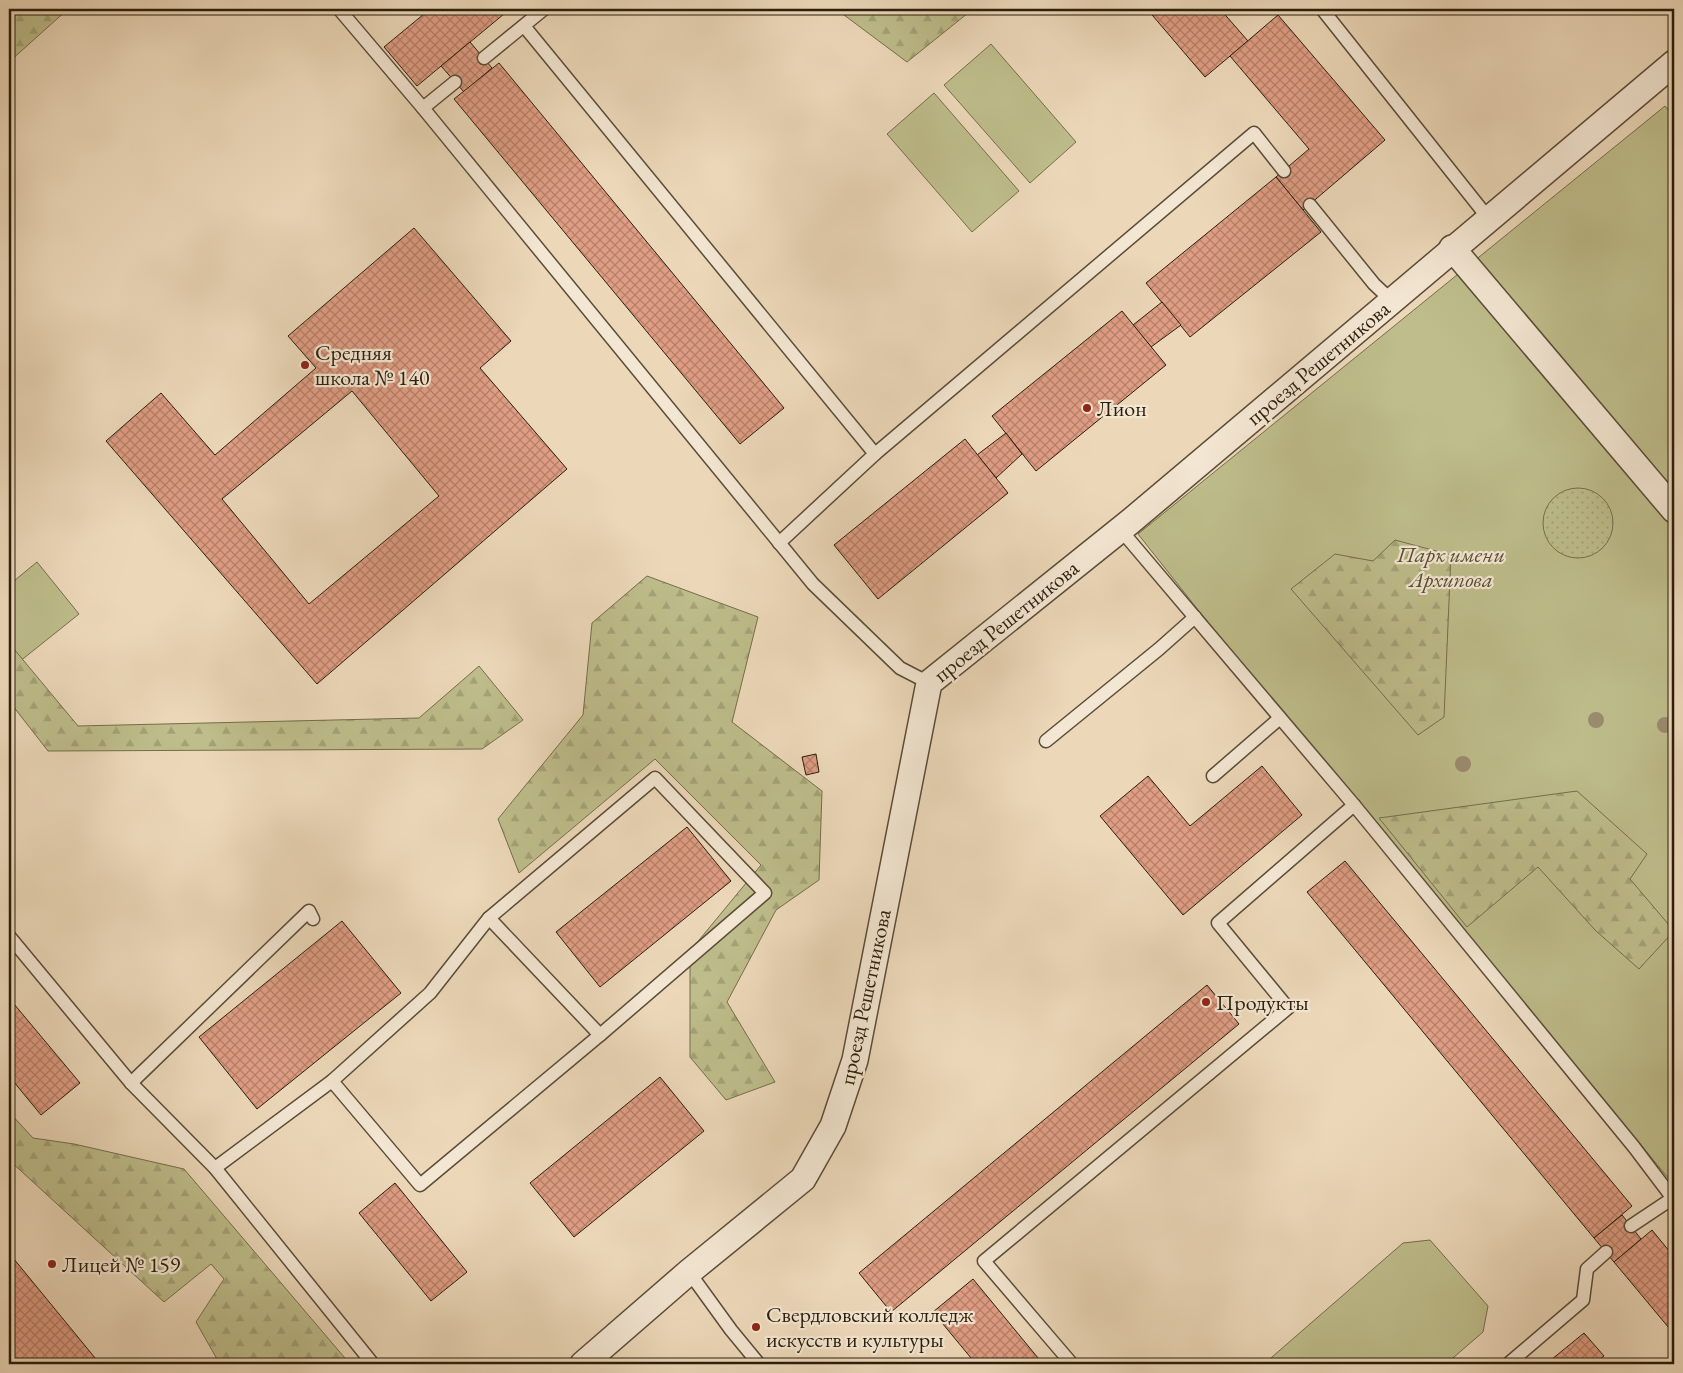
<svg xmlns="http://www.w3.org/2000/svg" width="1683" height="1373" font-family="'EB Garamond',serif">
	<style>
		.green { fill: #bebd8b; stroke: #746e4c }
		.forest { fill: url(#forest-firs); stroke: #746e4c }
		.garden { fill: url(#garden-dots); stroke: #746e4c }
		.building { fill: url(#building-cross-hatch); stroke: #2b1e0d; fill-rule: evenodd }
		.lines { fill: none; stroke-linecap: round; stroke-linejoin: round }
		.lane-casing { stroke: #5b4c38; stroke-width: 15 }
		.street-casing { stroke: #5b4c38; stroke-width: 28 }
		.lane { stroke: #f3e6d2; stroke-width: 12 }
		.street { stroke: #f3e6d2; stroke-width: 25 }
		.tree { fill: #9a8c6f }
		.poi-dot { fill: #8f2418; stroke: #f3e6d2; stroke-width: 2 }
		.labels { text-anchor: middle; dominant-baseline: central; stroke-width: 4.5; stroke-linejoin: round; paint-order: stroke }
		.poi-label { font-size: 22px; fill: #2b1e0d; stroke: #f3e6d2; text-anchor: start }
		.street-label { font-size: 22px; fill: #2b1e0d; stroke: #f3e6d2 }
		.park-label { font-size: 22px; font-style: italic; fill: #574e33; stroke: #f3e6d2 }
	</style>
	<defs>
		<pattern id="forest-firs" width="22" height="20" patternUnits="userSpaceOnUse" patternTransform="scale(1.25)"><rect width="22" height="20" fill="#bebd8b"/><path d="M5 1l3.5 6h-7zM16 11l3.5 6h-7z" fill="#a3a277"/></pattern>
		<pattern id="garden-dots" width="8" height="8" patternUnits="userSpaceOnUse" patternTransform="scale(1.25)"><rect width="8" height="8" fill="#bebd8b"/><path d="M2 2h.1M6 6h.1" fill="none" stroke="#a3a277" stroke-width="1.8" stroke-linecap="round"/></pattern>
		<pattern id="building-cross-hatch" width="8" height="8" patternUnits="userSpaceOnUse" patternTransform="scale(1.25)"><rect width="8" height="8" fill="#df9d83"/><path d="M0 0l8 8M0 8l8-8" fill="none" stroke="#b57f6a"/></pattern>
	</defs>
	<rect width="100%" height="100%" fill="#ecd8b9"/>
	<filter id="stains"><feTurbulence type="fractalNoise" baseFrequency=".004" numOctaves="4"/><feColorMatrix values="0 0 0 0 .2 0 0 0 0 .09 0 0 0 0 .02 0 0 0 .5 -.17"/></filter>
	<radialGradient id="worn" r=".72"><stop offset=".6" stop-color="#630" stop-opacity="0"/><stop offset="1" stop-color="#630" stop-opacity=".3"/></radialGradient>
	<g class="green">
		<polygon points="991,44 1076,142 1030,183 944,85"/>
		<polygon points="934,93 1019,191 972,232 887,134"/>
		<polygon points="1665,106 1674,116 1674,1185 1199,611 1138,534"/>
		<polygon points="37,562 79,614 9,670 9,585"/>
		<polygon points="1430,1240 1488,1306 1483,1332 1446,1364 1264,1364 1403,1243"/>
	</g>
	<g class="forest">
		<polygon points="9,9 68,9 9,62"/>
		<polygon points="836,9 973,9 907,62"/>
		<polygon points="1395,540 1451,555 1444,717 1418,735 1291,589 1335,554 1373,561"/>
		<polygon points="647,576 758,617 732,722 822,791 819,880 776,910 727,1002 775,1082 726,1100 690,1057 690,951 761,865 655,759 519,873 498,819 583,715 592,623"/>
		<polygon points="9,643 78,726 419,718 479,666 523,720 482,749 48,751 9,701"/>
		<polygon points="1577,791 1647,854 1630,879 1674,931 1639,969 1595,930 1538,867 1467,927 1379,818"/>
		<polygon points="9,1112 33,1138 74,1144 184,1169 350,1364 206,1364 217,1359 196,1322 224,1279 211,1264 164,1302 9,1160"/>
	</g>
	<circle class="garden" cx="1578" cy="523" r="35"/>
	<g class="building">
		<polygon points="430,9 510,9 417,86 384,47"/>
		<polygon points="1147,9 1220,9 1248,41 1205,77"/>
		<polygon points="1278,15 1385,140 1303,210 1276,177 1309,149 1230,56"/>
		<polygon points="470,42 492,68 464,92 441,66"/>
		<polygon points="499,63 784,408 740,444 454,99"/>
		<polygon points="1276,177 1321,232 1190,337 1146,283"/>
		<path d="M 414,228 L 511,341 L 480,368 L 567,469 L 317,684 L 106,441 L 161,393 L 215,455 L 316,368 L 288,336 ZM 352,391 L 439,496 L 309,604 L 222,499 Z"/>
		<polygon points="1162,302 1181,325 1151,347 1133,325"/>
		<polygon points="1122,311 1166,365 1036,471 992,416"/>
		<polygon points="1006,433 1022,454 996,478 977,455"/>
		<polygon points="965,439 1008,493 878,599 834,545"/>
		<polygon points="816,754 819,772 806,775 802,757"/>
		<polygon points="1262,766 1302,815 1183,915 1100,816 1148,776 1190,826"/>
		<polygon points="687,827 731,881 600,987 556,932"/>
		<polygon points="1345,861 1632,1206 1594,1238 1307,892"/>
		<polygon points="342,921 401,993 257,1109 199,1037"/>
		<polygon points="1207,985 1239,1024 891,1312 859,1273"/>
		<polygon points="9,998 80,1083 41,1115 9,1076"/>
		<polygon points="660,1077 704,1131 574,1237 530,1183"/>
		<polygon points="395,1183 467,1272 431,1301 359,1213"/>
		<polygon points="1622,1215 1641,1239 1614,1262 1594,1238"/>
		<polygon points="1652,1230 1674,1257 1674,1334 1614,1262"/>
		<polygon points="9,1253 100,1364 9,1364"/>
		<polygon points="973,1279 1043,1364 976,1364 933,1312"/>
		<polygon points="1584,1333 1604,1356 1594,1364 1546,1364"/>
	</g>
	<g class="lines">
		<defs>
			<g id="lane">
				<polyline points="339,9 423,108 813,584 900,668 929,683"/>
				<polyline points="1322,9 1489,219"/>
				<polyline points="524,26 875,454 1254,133 1284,171"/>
				<polyline points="484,58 544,9"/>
				<polyline points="423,108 455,82"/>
				<polyline points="1310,205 1374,284 1392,301"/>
				<polyline points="1120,529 1354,805 1634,1147 1674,1200"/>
				<polyline points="779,543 875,454"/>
				<polyline points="1046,741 1159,649 1195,617"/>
				<polyline points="1213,776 1280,718"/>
				<polyline points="9,936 131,1083 215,1168 373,1364"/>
				<polyline points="332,1081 420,1185 600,1035 489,918"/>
				<polyline points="131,1083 309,911 313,919"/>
				<polyline points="215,1168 332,1081 430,993 489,918 655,778 765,893 600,1035"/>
				<polyline points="1631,1226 1673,1198"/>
				<polyline points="689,1272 731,1330 759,1364"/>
				<polyline points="1072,1364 984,1261 1288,1008 1218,923 1354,805"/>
				<polyline points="1508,1364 1583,1300 1587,1269 1606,1252"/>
			</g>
			<g id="street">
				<polyline points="1452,248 1674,510"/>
				<polyline points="583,1364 689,1272 803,1179 833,1126 855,1060 929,683 1131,521 1674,63"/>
			</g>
		</defs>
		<use href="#lane" class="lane-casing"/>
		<use href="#street" class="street-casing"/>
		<use href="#lane" class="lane"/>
		<use href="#street" class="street"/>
	</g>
	<g class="tree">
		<circle cx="1596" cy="720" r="8"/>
		<circle cx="1665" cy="725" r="8"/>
		<circle cx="1463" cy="764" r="8"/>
	</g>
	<g class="poi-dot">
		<circle cx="305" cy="365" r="5"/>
		<circle cx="1087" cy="408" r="5"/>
		<circle cx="1206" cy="1002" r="5"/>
		<circle cx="52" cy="1264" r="5"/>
		<circle cx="756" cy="1327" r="5"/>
	</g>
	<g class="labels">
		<g class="poi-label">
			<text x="315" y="352">Средняя<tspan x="315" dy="25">школа № 140</tspan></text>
			<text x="1097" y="408">Лион</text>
			<text x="1216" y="1002">Продукты</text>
			<text x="62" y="1264">Лицей № 159</text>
			<text x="766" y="1314">Свердловский колледж<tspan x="766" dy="25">искусств и культуры</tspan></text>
		</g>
		<g class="street-label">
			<text transform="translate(1318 363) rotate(-40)">проезд Решетникова</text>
			<text transform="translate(1006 621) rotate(-39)">проезд Решетникова</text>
			<text transform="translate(865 997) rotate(-78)">проезд Решетникова</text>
		</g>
		<g class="park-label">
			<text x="1451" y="554">Парк имени<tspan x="1451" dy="25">Архипова</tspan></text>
		</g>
	</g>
	<rect width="1683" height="1373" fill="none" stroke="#ecd8b9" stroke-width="30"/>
	<rect x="10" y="10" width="1663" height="1353" fill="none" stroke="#2b1e0d" stroke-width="2.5"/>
	<rect x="15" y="15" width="1653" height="1343" fill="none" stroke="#2b1e0d"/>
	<rect width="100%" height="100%" filter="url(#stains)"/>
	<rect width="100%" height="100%" fill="url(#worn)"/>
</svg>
